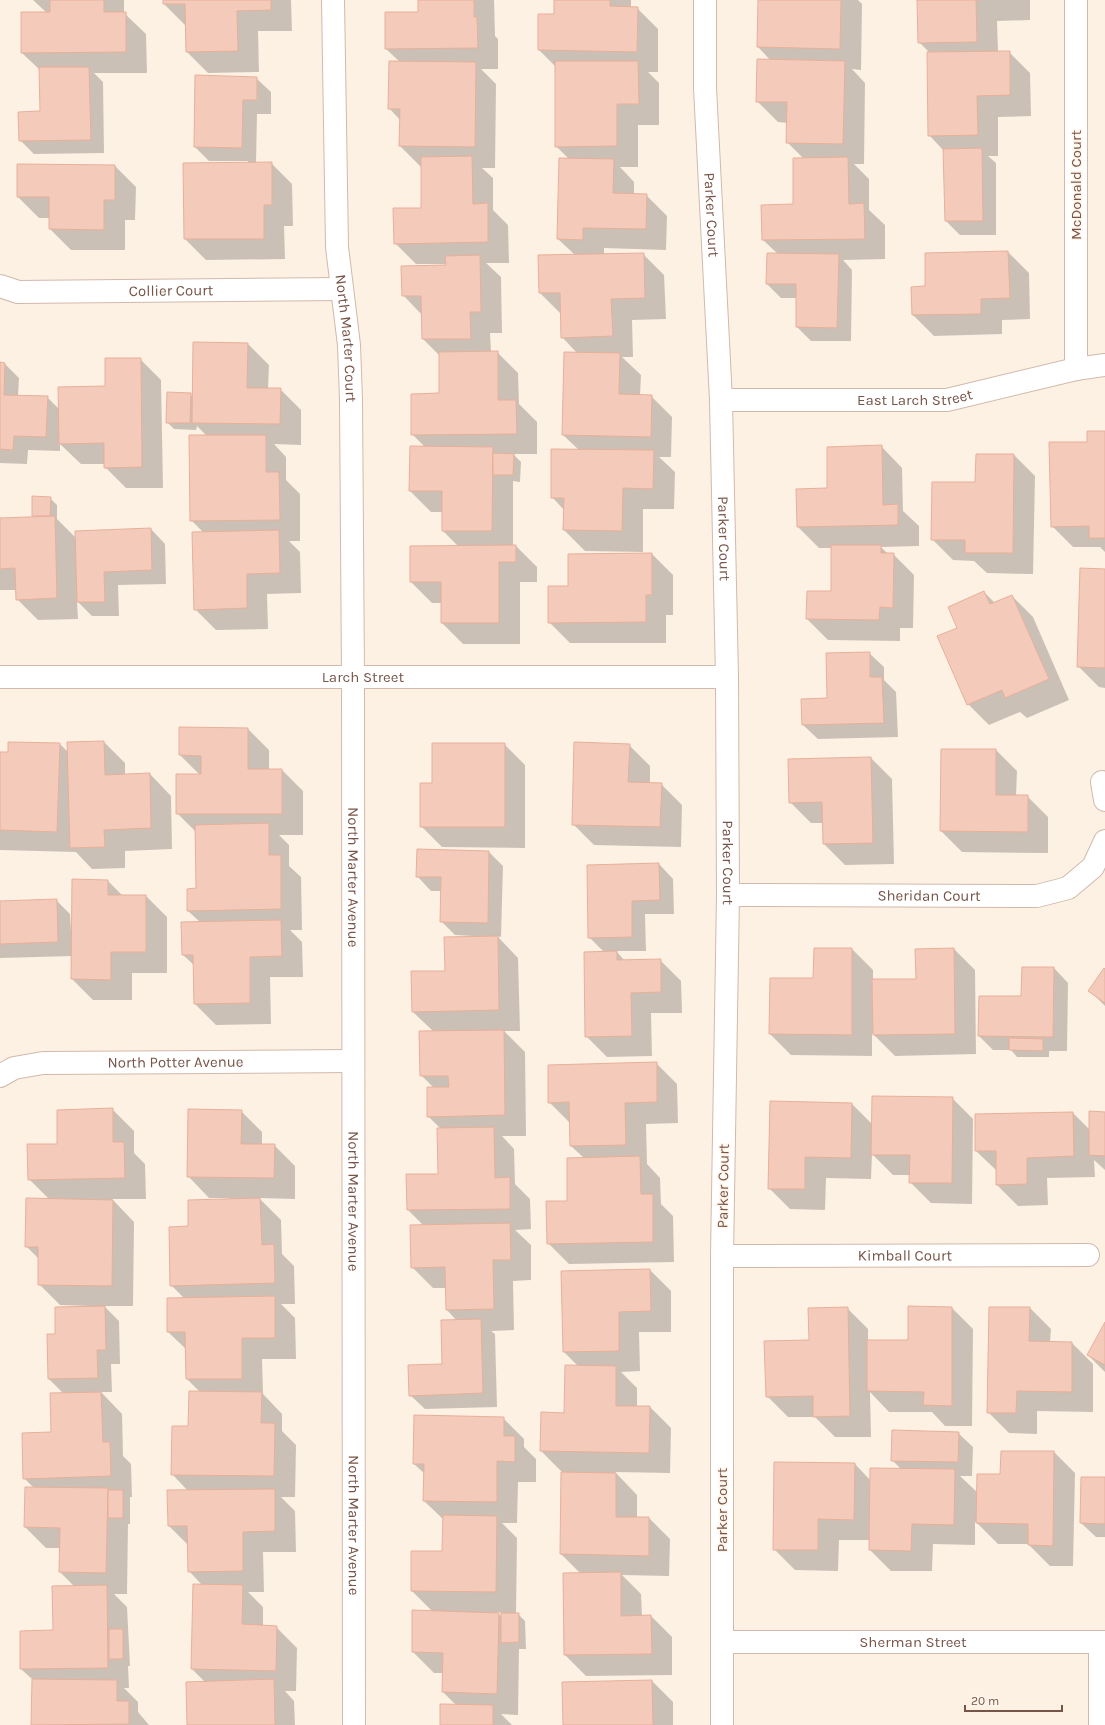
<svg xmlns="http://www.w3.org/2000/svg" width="1105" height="1725" font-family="Karla,sans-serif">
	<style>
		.shadow { fill: #0003; fill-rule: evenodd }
		.building { fill: #f4cbba; stroke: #e8af9a }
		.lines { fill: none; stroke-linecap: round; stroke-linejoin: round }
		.street-casing { stroke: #d2b9ac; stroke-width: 24 }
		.street { stroke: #fff; stroke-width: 22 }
		.labels { text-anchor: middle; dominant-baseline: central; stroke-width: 3; stroke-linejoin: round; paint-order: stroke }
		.street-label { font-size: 15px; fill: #775448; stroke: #fff5eb }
	</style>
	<rect width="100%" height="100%" fill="#fdf1e4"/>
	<g class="shadow">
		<polygon points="33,0 124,0 124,13 146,34 147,73 94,73 103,82 104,153 34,154 20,140 41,112 40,70 22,53 47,13"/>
		<polygon points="164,0 291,0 292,31 258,31 259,72 208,73 187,52 185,25 164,4"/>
		<polygon points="419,0 494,0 495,36 498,39 498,69 481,69 496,84 495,168 482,168 493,178 493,210 508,225 509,263 486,263 501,277 502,333 490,333 491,352 497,352 518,373 519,404 537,422 537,454 513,454 521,462 520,482 513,481 513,546 516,546 537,567 537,582 520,582 520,644 463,644 442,623 442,603 432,603 411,582 458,546 443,531 443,512 431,512 410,491 425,447 412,434 440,394 440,356 423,339 422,315 403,295 447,266 447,264 416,264 395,243 422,209 421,167 400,146 400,120 389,108 400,62 386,49 419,13"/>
		<polygon points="555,0 631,0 631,7 637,8 658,29 658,72 648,72 659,83 659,125 638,125 638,167 620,167 634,182 634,195 646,195 667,216 666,250 604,248 604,255 643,254 664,275 666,319 632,320 633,357 622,357 641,375 640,396 651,396 672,417 671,457 659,457 675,472 674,509 643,509 643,552 585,551 564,530 564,510 552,497 579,450 563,435 578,354 562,337 561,314 540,293 575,255 558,239 570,160 556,146 556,67 539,50 555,15"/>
		<polygon points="759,0 858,0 862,4 861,70 852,69 865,83 864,164 854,164 869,179 869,210 885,225 885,259 843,260 852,270 851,341 811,341 797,327 797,298 781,298 767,284 778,254 763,240 794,205 804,159 787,142 788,123 778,122 757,101 771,61 758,47"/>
		<polygon points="918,0 1030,0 1030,20 997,21 998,52 1009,52 1030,73 1031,116 998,117 998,156 988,156 996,163 996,235 960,235 946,221 944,151 929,135 930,53 919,42"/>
		<polygon points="256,78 271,92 271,114 257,114 256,163 271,163 292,184 293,226 284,226 285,259 206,260 185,239 248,163 248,161 209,161 195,147"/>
		<polygon points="115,166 136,187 135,220 125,220 125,250 71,250 50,229 50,218 39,218 18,197"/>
		<polygon points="1008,252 1029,273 1030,319 1002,320 1002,334 934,336 913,315 926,287 926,254"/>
		<polygon points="248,344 269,365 268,389 280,389 301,410 301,445 274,444 286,457 286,480 300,494 300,541 289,541 300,552 301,593 267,594 268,629 216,630 195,609 204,533 191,520 207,436 197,426 196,430 174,429 167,422 190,394 193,397"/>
		<polygon points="140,359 161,380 163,488 126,488 105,467 105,464 81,464 60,444 60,451 28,450 27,464 0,463 0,363 5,364 19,378 18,396 47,397 60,410 106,387"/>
		<polygon points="1105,432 1105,552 1100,547 1073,547 1052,526 1088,443"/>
		<polygon points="881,446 902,468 903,511 919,526 919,546 881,547 888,554 893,554 914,575 913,628 900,628 900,641 828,640 807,619 832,592 832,548 819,548 798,527 828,489"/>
		<polygon points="1014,455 1035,476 1033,574 987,573 974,561 953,560 932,539"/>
		<polygon points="50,498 57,505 57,519 77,539 151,529 165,544 166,584 118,585 119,616 92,616 77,601 78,619 38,620 17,599 17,590 0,590 0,519 35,518 33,515"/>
		<polygon points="652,554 673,575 673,615 666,615 666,643 570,643 549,622 569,587"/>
		<polygon points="1105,570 1105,688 1099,687 1078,666"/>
		<polygon points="984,592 995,603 1012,596 1033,617 1069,700 1027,718 1020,712 989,725 968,704 958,629"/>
		<polygon points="869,653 884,667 884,680 896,692 898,737 818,739 803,725"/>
		<polygon points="248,729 269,750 269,770 282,770 303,791 303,835 279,835 289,845 289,866 301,877 302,930 290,930 302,942 303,977 270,977 271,1024 216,1025 195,1004 195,966 183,955 200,922 188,911 197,889 196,832 177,813 200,775 180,755"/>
		<polygon points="104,742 125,763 125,775 150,774 171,796 172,849 125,851 125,868 92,869 76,852 0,850 0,753 9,753 60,744 69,753"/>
		<polygon points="504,744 525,765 525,848 442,847 421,826 433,784"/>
		<polygon points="629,745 650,766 650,783 661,784 682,805 681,847 594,845 573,824"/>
		<polygon points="996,750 1017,771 1016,796 1027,796 1048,817 1048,853 962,852 941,831"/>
		<polygon points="871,758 892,779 894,864 845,865 824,844 824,823 811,823 790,802"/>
		<polygon points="489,852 503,866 501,937 497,936 518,958 520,1031 504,1031 525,1052 526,1136 502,1136 514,1149 515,1184 530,1199 531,1229 515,1230 531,1245 531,1280 513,1281 514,1330 491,1331 495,1334 497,1407 425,1409 410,1395 443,1365 457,1321 447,1310 446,1288 433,1288 412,1267 424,1226 408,1210 439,1175 441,1129 428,1116 434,1088 421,1075 434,1032 413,1012 473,936 455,935 441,921 442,891 431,891 417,876"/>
		<polygon points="659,864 673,879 674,914 645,914 646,951 616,951 625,961 660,960 681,981 682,1013 651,1013 652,1056 607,1057 586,1036 604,952 589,937"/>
		<polygon points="108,881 123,896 146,896 167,917 167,973 132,973 132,1000 93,1000 72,979 73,956 0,958 0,902 56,900 70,914 71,931 73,931"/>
		<polygon points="815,949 852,949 873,970 873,980 917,980 954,949 975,970 976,1054 895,1056 872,1033 872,1056 791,1055 770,1034 814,979"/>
		<polygon points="1054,968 1068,983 1067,1051 1049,1051 1049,1057 1017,1057 1011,1050 993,1050 979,1036"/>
		<polygon points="1105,971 1105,1006 1089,990"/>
		<polygon points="656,1063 677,1084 678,1123 646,1124 647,1164 660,1178 661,1204 673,1216 674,1262 569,1264 548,1243 568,1202 584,1158 571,1146 571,1124 549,1102"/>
		<polygon points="952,1098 973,1119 972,1204 931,1203 910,1182 910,1175 893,1175 872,1154 871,1179 826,1178 825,1210 790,1209 769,1188 852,1104 872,1124"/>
		<polygon points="113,1110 134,1131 134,1153 145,1164 146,1199 112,1199 134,1222 133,1306 104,1306 119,1321 120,1364 111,1364 112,1392 101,1392 122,1414 123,1456 131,1464 132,1497 130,1497 130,1524 128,1524 127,1594 114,1594 127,1607 130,1666 128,1666 129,1688 124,1688 138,1702 138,1712 149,1725 32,1725 33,1680 21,1669 54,1631 75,1587 60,1572 61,1548 46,1548 25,1527 34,1488 24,1478 52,1433 64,1394 49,1379 48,1335 56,1335 90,1307 90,1306 60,1305 39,1284 39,1259 26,1246 50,1200 29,1179 58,1144"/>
		<polygon points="241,1111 262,1132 262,1145 274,1145 295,1166 295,1199 259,1198 281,1220 282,1254 294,1266 295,1304 281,1304 295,1318 296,1359 262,1359 263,1394 282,1414 282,1431 296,1445 295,1497 281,1497 295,1511 296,1552 263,1552 264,1592 248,1592 263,1607 263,1626 276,1627 297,1648 296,1691 285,1691 294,1701 295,1725 188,1725 205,1682 192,1669 202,1585 189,1571 188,1545 169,1526 168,1491 188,1491 172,1474 200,1392 187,1379 187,1350 168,1332 184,1298 171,1285 189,1227 230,1200 230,1198 209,1198 188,1176"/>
		<polygon points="1073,1113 1090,1130 1105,1113 1105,1170 1094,1160 1095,1177 1047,1178 1048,1205 1018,1206 997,1185 997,1171 976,1151"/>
		<polygon points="650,1270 671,1291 671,1332 639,1332 640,1371 621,1372 637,1388 637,1407 650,1407 671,1428 670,1473 615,1472 637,1495 637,1518 649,1518 670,1539 669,1576 622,1575 641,1594 642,1616 651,1616 672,1637 672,1675 586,1676 565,1655 581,1574 561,1554 562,1472 541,1451 565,1414 579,1367 564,1352"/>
		<polygon points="847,1308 868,1329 868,1341 909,1341 952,1308 973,1329 972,1426 945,1426 932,1412 889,1412 870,1392 871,1437 835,1437 815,1417 788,1417 767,1396 810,1341"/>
		<polygon points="1030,1308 1051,1329 1050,1342 1072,1343 1093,1364 1093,1412 1037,1411 1037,1434 1009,1433 988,1412"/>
		<polygon points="1105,1324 1105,1372 1088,1355"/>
		<path d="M 503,1418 L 524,1439 L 524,1447 L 536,1459 L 536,1482 L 518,1482 L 517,1523 L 502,1523 L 517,1538 L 516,1614 L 518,1614 L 525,1621 L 526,1649 L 519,1649 L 518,1715 L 501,1714 L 512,1725 L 441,1725 L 456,1705 L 443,1692 L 443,1673 L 434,1673 L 413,1652 L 413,1611 L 433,1612 L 412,1591 L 443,1552 L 444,1520 L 424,1501 L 425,1474 L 414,1464 ZM 497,1612 L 502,1613 L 502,1617 Z"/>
		<polygon points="958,1433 973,1447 972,1476 960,1476 978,1493 1001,1475 1054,1452 1075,1473 1073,1566 1050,1566 1028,1544 998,1544 975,1521 975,1545 933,1544 932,1571 891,1571 870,1550 870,1540 839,1540 838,1571 795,1570 774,1549 855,1464 871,1481 901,1469 892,1460"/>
		<polygon points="1105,1478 1105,1537 1096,1537 1081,1523"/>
		<polygon points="652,1681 673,1702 673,1725 564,1725"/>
	</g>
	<g class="building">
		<polygon points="50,0 104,0 104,12 126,12 126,52 21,53 21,12 50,12"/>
		<polygon points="163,0 271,0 271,10 237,11 238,51 186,52 185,4 163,4"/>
		<polygon points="418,0 474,0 474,17 477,17 478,48 385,49 385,12 418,12"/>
		<polygon points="554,0 610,0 610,6 638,7 637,52 538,50 538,14 554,14"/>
		<polygon points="758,0 841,0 840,49 757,47"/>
		<polygon points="917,0 980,0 976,0 977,42 918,43"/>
		<polygon points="1010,51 1010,95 977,96 978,135 928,136 927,52"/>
		<polygon points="757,59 845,61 843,144 786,143 787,102 756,102"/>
		<polygon points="389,61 476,62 475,147 399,146 400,109 388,109"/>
		<polygon points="555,61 638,61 639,104 617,104 617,146 555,147"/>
		<polygon points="39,67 89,67 91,140 19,141 18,112 40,111"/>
		<polygon points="195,75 257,77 257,100 243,100 242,148 194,147"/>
		<polygon points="982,148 983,221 945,221 943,149"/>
		<polygon points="472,156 473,204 488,203 488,242 394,244 393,208 421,208 421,157"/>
		<polygon points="848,157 849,204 864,203 865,239 762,240 761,205 793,204 793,158"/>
		<polygon points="559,158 614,159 613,193 647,194 646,229 583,228 583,240 557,239"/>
		<polygon points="272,162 272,205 264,205 264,239 184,239 183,163"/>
		<polygon points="17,164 115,165 115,200 104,200 104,230 49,229 49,197 17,197"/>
		<polygon points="1008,251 1010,298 981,299 981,314 912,315 911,287 925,286 925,253"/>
		<polygon points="644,253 645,298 611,299 613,336 561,338 560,293 539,293 538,255"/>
		<polygon points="767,253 839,254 837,328 796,327 796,284 766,284"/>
		<polygon points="480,255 481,312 470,312 471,339 422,339 421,296 402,296 401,266 446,265 445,256"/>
		<polygon points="193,342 248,343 247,388 281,388 280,424 192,423"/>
		<polygon points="498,351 498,400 516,400 517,434 411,435 411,394 439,393 439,352"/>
		<polygon points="564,352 620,353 619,394 652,395 651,437 562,435"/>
		<polygon points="105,358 141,358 142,467 104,468 104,443 59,444 58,387 105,386"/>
		<polygon points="0,362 5,363 4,395 48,396 46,437 14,436 13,450 0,449"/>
		<polygon points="167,392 191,393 190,423 166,423"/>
		<polygon points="1087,431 1105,431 1105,538 1089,538 1089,526 1051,527 1049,442 1087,442"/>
		<polygon points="189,435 266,435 266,472 279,472 280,520 190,521"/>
		<polygon points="882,445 883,505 898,504 898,525 797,527 796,489 827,488 827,447"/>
		<polygon points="410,446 493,447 492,531 442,531 442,491 409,491"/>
		<polygon points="551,449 654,450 653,489 623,488 622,531 563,530 564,498 551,498"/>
		<polygon points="493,453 514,454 513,475 493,475"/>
		<polygon points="976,454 1014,454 1013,553 965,553 965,540 931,540 932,482 975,482"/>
		<polygon points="32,496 51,497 50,516 32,516"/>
		<polygon points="55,516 57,598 16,600 15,568 0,569 0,518"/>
		<polygon points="151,528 152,570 104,572 105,602 77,602 75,531"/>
		<polygon points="279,530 280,573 247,574 247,608 194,610 192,532"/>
		<polygon points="516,545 516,562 499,562 499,623 441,623 441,582 410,582 410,546"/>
		<polygon points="831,545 881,545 881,553 894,553 893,608 880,607 879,620 806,619 807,591 831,591"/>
		<polygon points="652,553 652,595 646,595 646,622 548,623 548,586 568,586 568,554"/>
		<polygon points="1080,568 1105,569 1105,668 1077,667"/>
		<polygon points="984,591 990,604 1012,595 1049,679 1005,698 1002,690 967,705 937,636 957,628 948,607"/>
		<polygon points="870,652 870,677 882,677 884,723 802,725 801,699 827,698 826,653"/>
		<polygon points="179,727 248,728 248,769 282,769 282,814 176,814 176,774 201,774 201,756 179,755"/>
		<polygon points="104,741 105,775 150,773 151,828 104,830 105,847 70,848 67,742"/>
		<polygon points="8,742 60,743 57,832 0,830 0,752 8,752"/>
		<polygon points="574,742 630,744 628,782 662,783 660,827 572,825"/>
		<polygon points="432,743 505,743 505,827 420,827 420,783 432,783"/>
		<polygon points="941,749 996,749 996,795 1028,795 1028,832 940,831"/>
		<polygon points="871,757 873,843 823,844 822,802 789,803 788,759"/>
		<polygon points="269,823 269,855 281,855 281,909 187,911 187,889 196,888 195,825"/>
		<polygon points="417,849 489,851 488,923 440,922 441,877 416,877"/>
		<polygon points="659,863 660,900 632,901 632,937 588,938 587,865"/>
		<polygon points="72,879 108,880 108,895 146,895 146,952 111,952 111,980 71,979"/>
		<polygon points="57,899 58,942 0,944 0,901"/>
		<polygon points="281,920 282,956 250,957 250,1003 194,1004 193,955 182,955 181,922"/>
		<polygon points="498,936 499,1010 412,1012 411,971 445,971 444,937"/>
		<polygon points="814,948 852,948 852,1035 769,1034 770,978 813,978"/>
		<polygon points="954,948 955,1034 873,1035 872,979 916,979 915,949"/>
		<polygon points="617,951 617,960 661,959 661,992 631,993 632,1036 585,1037 584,952"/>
		<polygon points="1022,967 1054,967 1053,1037 978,1036 979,996 1021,996"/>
		<polygon points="1104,968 1105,969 1105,1003 1088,991"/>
		<polygon points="504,1030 505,1115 427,1117 427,1087 449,1087 448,1076 420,1076 419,1031"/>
		<polygon points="1009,1038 1043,1039 1043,1051 1009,1050"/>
		<polygon points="657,1062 657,1102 625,1103 626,1145 570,1146 569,1102 548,1103 548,1065"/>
		<polygon points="872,1096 953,1097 952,1183 909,1183 910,1155 871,1155"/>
		<polygon points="770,1101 852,1103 851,1158 805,1157 805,1189 768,1189"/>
		<polygon points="113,1108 113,1142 124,1142 125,1178 28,1180 27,1144 57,1144 57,1110"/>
		<polygon points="188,1109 242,1110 241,1144 275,1144 274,1178 187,1177"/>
		<polygon points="1089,1111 1105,1112 1105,1156 1089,1155"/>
		<polygon points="1073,1112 1074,1156 1027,1158 1027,1184 996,1185 996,1151 975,1151 975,1114"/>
		<polygon points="494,1127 495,1178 510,1177 510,1209 407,1210 406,1174 438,1174 437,1128"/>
		<polygon points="640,1156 641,1194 653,1194 653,1242 547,1244 546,1201 567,1201 567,1158"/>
		<polygon points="26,1198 113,1200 112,1286 38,1285 38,1247 25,1247"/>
		<polygon points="260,1198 262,1245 274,1244 275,1283 170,1286 169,1227 188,1226 188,1200"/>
		<polygon points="510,1223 511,1260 493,1260 494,1309 446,1310 445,1267 411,1268 410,1225"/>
		<polygon points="650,1269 651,1311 619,1312 619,1351 563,1352 561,1271"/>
		<polygon points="275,1296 275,1338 242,1338 242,1379 186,1379 185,1332 167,1332 167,1298"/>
		<polygon points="105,1306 106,1350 97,1350 98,1378 48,1379 47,1334 55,1334 55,1307"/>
		<polygon points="908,1306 952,1307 952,1406 923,1405 924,1392 867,1391 867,1340 908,1340"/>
		<polygon points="848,1307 850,1416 813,1417 813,1396 766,1397 764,1341 809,1340 808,1308"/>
		<polygon points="989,1307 1030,1307 1029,1341 1072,1342 1072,1392 1017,1391 1016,1413 987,1413"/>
		<polygon points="481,1319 483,1393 409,1396 408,1365 442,1364 441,1320"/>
		<polygon points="1105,1322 1105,1365 1087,1355"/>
		<polygon points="565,1365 616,1366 616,1406 650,1406 649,1453 540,1451 541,1412 564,1413"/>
		<polygon points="189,1391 262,1392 261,1423 275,1423 274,1476 171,1475 172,1426 188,1426"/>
		<polygon points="101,1392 103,1442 110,1442 111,1476 23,1479 22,1433 51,1432 50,1393"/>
		<polygon points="414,1415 504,1417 504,1436 515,1436 515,1462 497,1461 497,1502 423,1501 424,1464 413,1464"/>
		<polygon points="892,1430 959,1432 958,1462 891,1461"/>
		<polygon points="1001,1451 1054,1451 1053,1546 1028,1545 1028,1524 976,1523 977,1474 1000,1474"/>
		<polygon points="774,1462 855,1463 854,1520 818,1519 818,1550 773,1550"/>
		<polygon points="870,1468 955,1469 954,1525 912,1524 911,1551 869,1550"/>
		<polygon points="561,1472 616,1473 616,1517 649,1517 649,1556 560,1554"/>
		<polygon points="1081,1477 1105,1477 1105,1524 1080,1523"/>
		<polygon points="25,1487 108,1488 106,1573 59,1572 60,1528 24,1527"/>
		<polygon points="275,1489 275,1531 243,1532 243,1571 188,1572 187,1526 168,1526 167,1490"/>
		<rect x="108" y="1490" width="15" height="28"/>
		<polygon points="443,1515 497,1516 496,1592 411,1591 411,1551 442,1551"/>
		<polygon points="621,1572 621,1616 651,1615 652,1654 564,1655 563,1573"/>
		<polygon points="193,1584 243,1585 242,1624 277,1626 276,1671 191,1669"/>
		<polygon points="107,1585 108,1668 20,1669 20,1631 53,1630 52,1586"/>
		<polygon points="412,1610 499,1613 497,1694 442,1692 443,1653 412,1652"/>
		<polygon points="501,1613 519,1613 519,1642 501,1643"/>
		<rect x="109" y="1629" width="14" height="30"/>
		<polygon points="32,1679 117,1680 117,1701 129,1701 129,1724 31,1725"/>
		<polygon points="274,1679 275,1725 187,1725 186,1682"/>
		<polygon points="652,1680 653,1725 563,1725 562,1682"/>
		<polygon points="440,1704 493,1705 493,1725 440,1725"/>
	</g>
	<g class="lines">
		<defs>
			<g id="street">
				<path id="s1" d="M 333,0 L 337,247 L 349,345 L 351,400 L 353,677 L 354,1725"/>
				<path id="s2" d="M 705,0 L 705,88 L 721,400 L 727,677 L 728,895 L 722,1256 L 722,1725"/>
				<path id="s3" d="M 0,286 L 18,292 L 342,289"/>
				<polyline points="1076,369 1076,0"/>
				<path id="s4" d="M 721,400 L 947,400 L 1076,369 L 1105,365"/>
				<path id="s5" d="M 0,677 L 727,677"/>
				<polyline points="1102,782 1105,800"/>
				<path id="s6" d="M 728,895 L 1037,896 L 1068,888 L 1093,867 L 1105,841"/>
				<path id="s7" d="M 0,1076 L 14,1068 L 43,1063 L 353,1061"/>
				<path id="s8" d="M 722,1256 L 1088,1255"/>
				<path id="s9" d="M 722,1642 L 1105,1642"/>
				<polyline points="1100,1642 1100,1725"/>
			</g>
		</defs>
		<use href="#street" class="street-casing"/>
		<use href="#street" class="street"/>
	</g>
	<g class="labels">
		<g class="street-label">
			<text transform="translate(1076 185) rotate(-90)">McDonald Court</text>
			<text stroke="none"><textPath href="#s2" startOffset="215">Parker Court</textPath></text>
			<text stroke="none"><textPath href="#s3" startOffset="172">Collier Court</textPath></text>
			<text stroke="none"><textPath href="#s1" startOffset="339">North Marter Court</textPath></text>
			<text stroke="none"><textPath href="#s4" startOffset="194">East Larch Street</textPath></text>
			<text stroke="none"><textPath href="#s2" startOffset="539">Parker Court</textPath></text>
			<text stroke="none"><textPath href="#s5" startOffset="363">Larch Street</textPath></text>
			<text stroke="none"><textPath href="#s2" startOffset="863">Parker Court</textPath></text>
			<text stroke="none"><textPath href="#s1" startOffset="878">North Marter Avenue</textPath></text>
			<text stroke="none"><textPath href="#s6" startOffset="201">Sheridan Court</textPath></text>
			<text stroke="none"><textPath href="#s7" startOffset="178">North Potter Avenue</textPath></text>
			<text transform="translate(723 1186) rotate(-89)">Parker Court</text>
			<text stroke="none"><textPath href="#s1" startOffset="1202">North Marter Avenue</textPath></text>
			<text stroke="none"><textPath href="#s8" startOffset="183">Kimball Court</textPath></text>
			<text transform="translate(722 1510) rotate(-90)">Parker Court</text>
			<text stroke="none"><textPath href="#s1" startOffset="1526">North Marter Avenue</textPath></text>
			<text stroke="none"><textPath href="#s9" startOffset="191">Sherman Street</textPath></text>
		</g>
	</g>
	<path d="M965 1705v6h97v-6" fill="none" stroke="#775448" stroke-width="2"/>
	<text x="971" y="1705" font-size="12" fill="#775448" stroke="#fff5eb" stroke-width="3" paint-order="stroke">20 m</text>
</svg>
